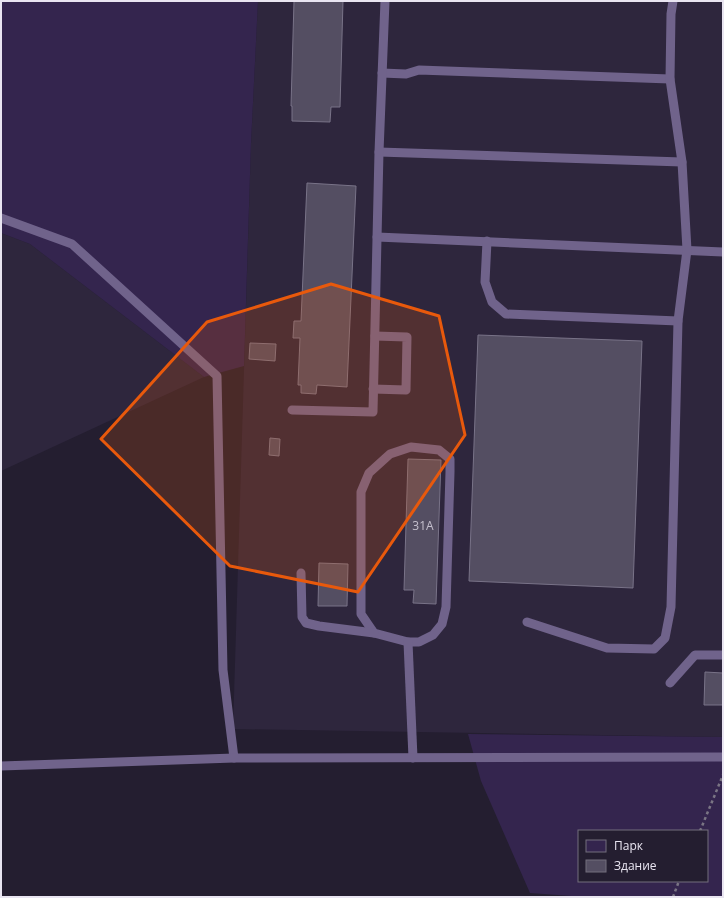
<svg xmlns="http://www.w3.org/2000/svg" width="724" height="898" font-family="'Open Sans',sans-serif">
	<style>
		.built { fill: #2e263d }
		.green { fill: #34254e; fill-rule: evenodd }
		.building { fill: #544e62; stroke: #797388 }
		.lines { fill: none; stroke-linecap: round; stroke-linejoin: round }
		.path { stroke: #7a7584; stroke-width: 2.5; stroke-dasharray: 3 3; stroke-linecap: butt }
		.lane { stroke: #70638b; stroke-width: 9 }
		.marked { fill: #e8590c; fill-opacity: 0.2; stroke: #e8590c; stroke-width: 3; stroke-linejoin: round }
		.labels { text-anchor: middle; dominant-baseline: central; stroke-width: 3.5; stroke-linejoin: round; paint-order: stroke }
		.number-label { font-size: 12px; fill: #c4bfcd }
	</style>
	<rect width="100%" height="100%" fill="#241e30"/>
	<g class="built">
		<polygon points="258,1 723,1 723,737 233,729 251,143"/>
		<polygon points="1,233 30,244 204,377 1,471"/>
	</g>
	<g class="green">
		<polygon points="1,1 258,1 251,143 244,366 204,377 30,244 1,233"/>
		<path d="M 468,734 L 723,737 L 723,897 L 585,897 L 530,893 L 481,781 ZM 579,831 L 707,831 L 707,881 L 579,881 Z"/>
	</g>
	<g class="building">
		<polygon points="294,1 343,1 340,107 331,107 330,122 292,121 292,106 291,106"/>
		<polygon points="307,183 356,186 347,387 317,385 316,394 301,393 301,385 298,385 300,338 293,338 294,321 301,321"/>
		<polygon points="478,335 642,341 633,588 469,581"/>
		<polygon points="250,343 276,344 275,361 249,359"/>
		<polygon points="270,438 280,439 279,456 269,455"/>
		<polygon points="408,459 441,460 436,604 413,603 414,590 404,590"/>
		<polygon points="319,563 348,564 347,606 318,606"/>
		<polygon points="705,672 723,673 723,705 704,705"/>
	</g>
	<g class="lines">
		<g class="path">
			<polyline points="700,831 723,775"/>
			<polyline points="673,897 679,881"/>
		</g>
		<g class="lane">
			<polyline points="382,73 406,74 419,70 670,79"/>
			<polyline points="379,152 682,162"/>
			<polyline points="1,218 72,244 217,376 223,670 234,758"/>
			<polyline points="377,237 723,252"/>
			<polyline points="487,241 485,282 492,302 506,314 678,321"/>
			<polyline points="373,389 406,390 407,337 375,336"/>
			<polyline points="292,410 373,412 379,152 385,1"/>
			<polygon points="411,447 439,450 450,459 450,472 446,607 442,624 433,635 419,642 408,642 374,633 361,614 361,492 369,473 390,454"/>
			<polyline points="301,573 302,617 306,623 319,626 374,633"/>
			<polyline points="527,622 607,648 654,649 665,638 671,607 678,321 687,250 682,162 670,79 671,14 673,1"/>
			<polyline points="408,642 413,758"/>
			<polyline points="670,683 695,655 723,655"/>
			<polyline points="1,766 234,758 723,757"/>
		</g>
	</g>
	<path class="marked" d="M 331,284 L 439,316 L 465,435 L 358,592 L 230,566 L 101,439 L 207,322 Z"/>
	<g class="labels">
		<g class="number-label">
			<text x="423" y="525">31А</text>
		</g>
	</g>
	<rect width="724" height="898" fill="none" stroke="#e9e5f1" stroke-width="4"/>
	<rect x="578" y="830" width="130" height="52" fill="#241e30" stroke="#736e7d"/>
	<rect x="586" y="840" width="20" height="12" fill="#34254e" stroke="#736e7d"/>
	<text x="614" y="850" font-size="12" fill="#e9e5f1">Парк</text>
	<rect x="586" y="860" width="20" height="12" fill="#544e62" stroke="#736e7d"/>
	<text x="614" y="870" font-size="12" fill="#e9e5f1">Здание</text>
</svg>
